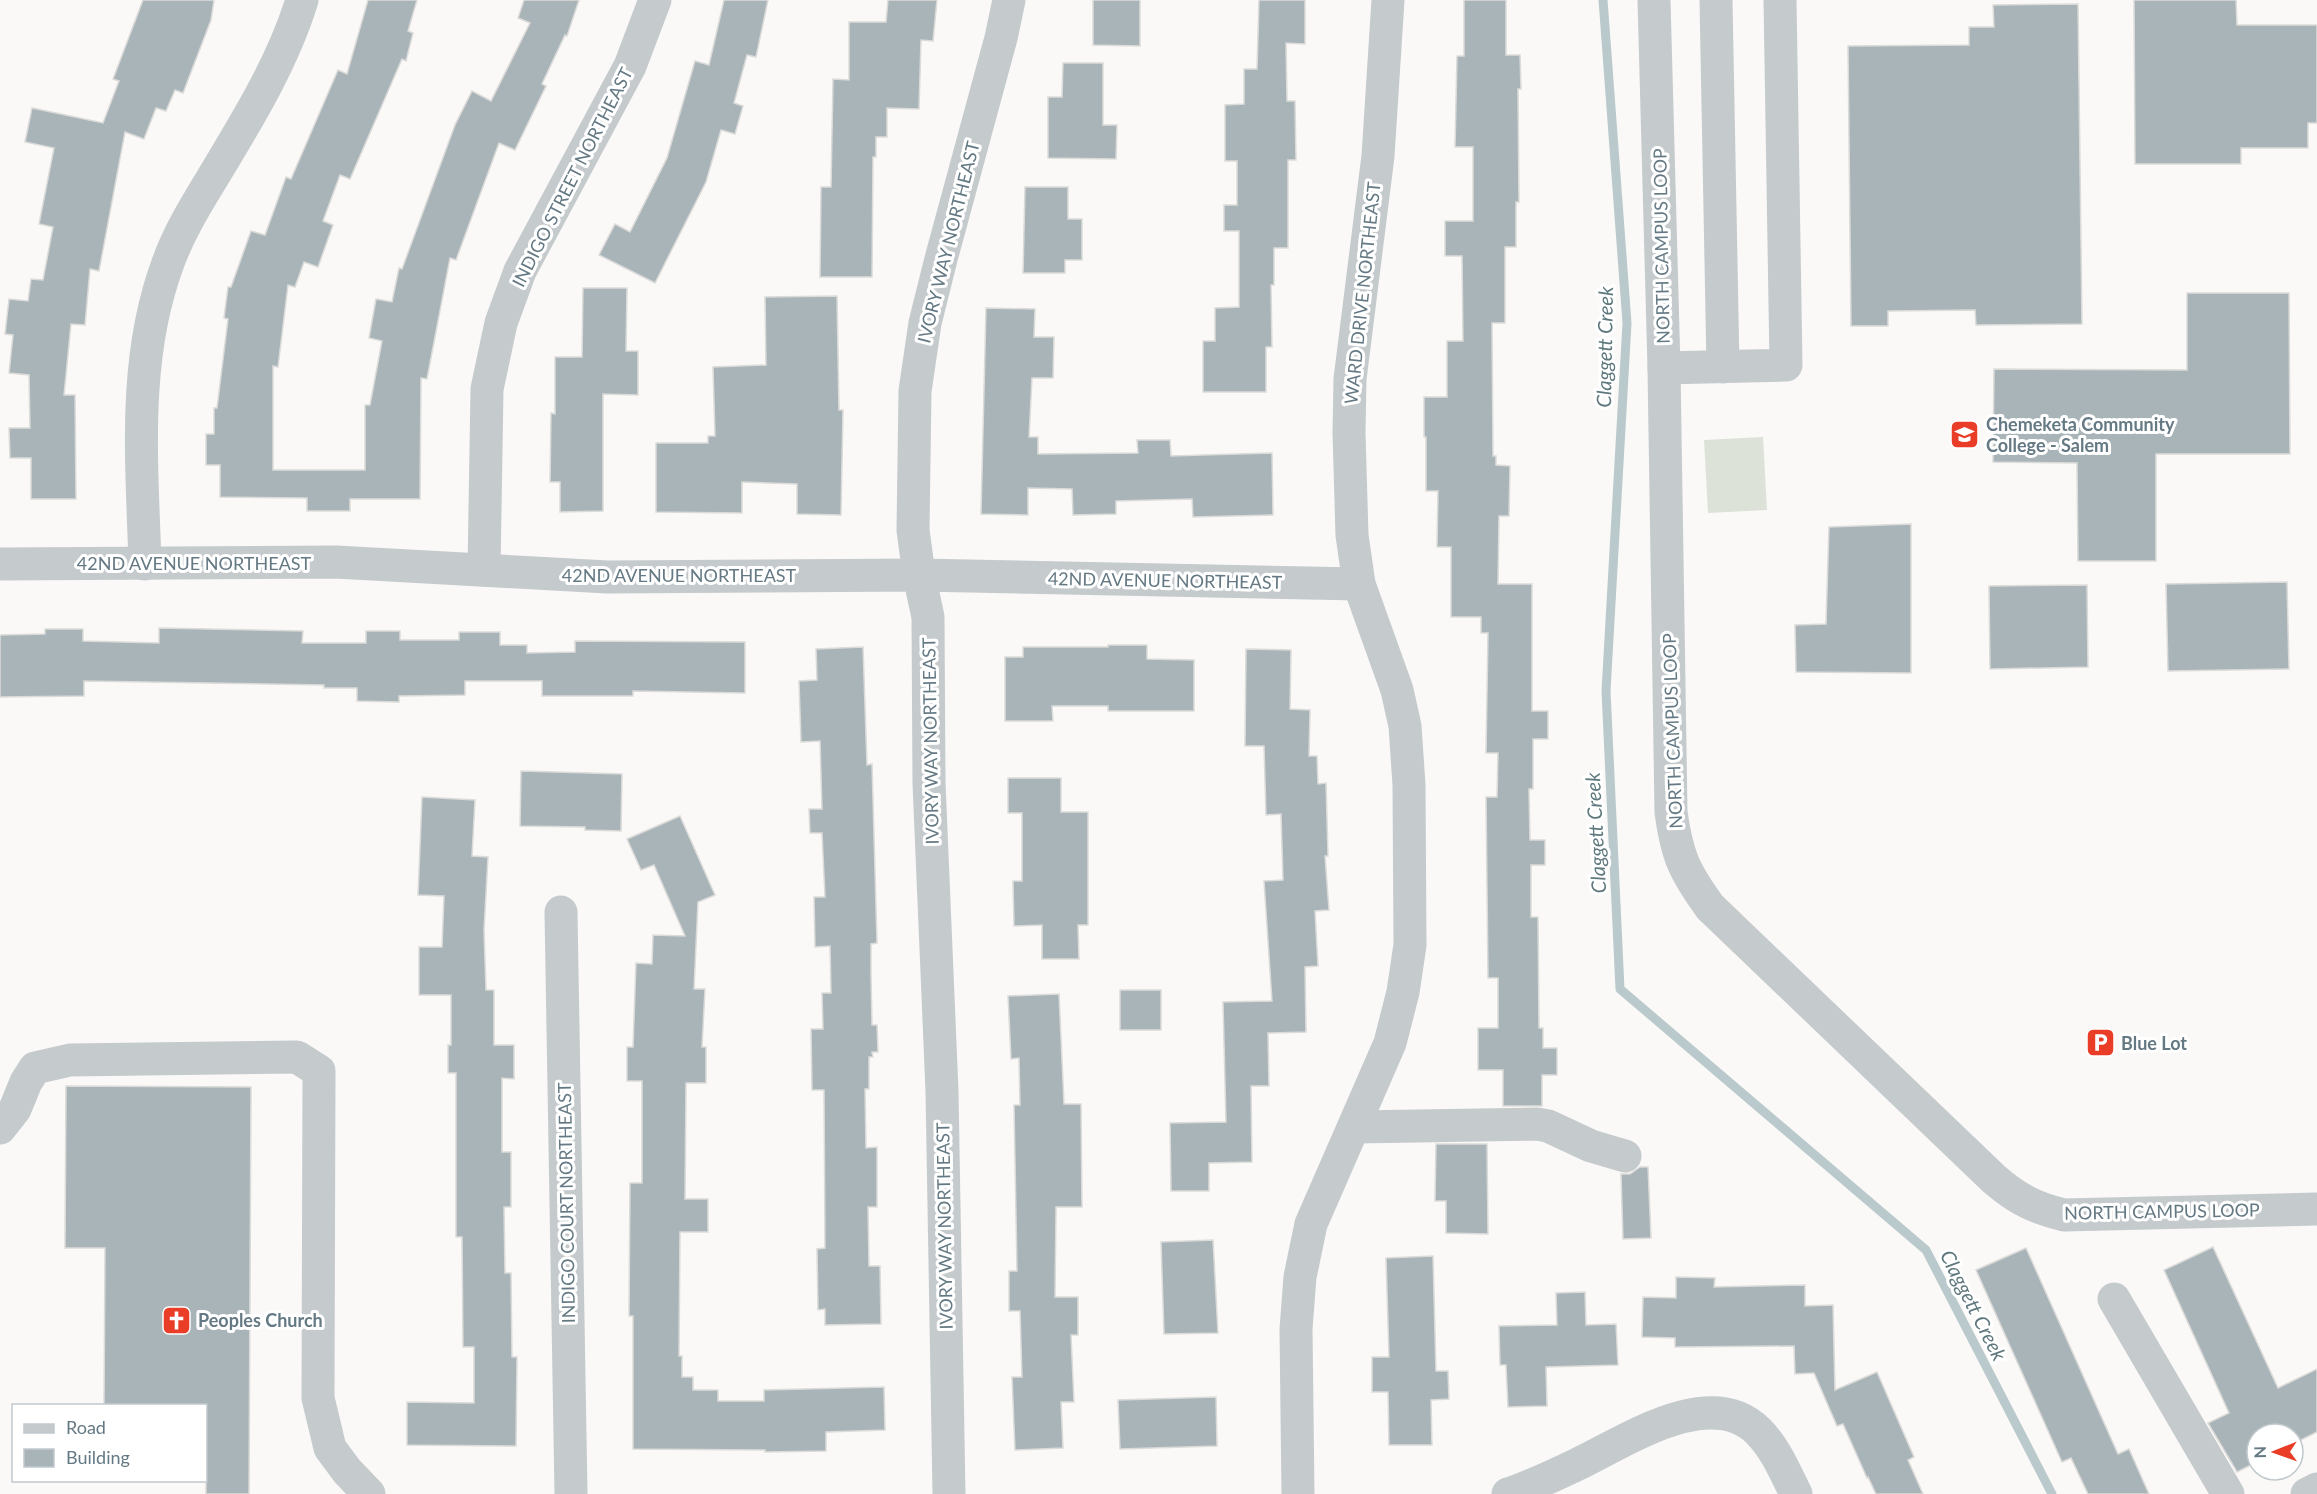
<svg xmlns="http://www.w3.org/2000/svg" width="2317" height="1494" font-family="Lato,sans-serif">
	<style>
		.green { fill: #dce2d8 }
		.lines { fill: none; stroke-linecap: round; stroke-linejoin: round }
		.stream { stroke: #bac9cb; stroke-width: 9 }
		.building { fill: #a9b4b9; stroke: #dbdbd9; stroke-width: 1.5 }
		.minor { stroke: #c5cacd; stroke-width: 33 }
		.labels { text-anchor: middle; dominant-baseline: central; stroke-width: 6; stroke-linejoin: round; paint-order: stroke }
		.street-label { font-size: 18px; fill: #647983; stroke: #fff }
		.poi-label { font-size: 18px; font-weight: bold; fill: #647983; stroke: #fff; text-anchor: start }
		.water-label { font-size: 20px; font-style: italic; fill: #5e787d; stroke: #fff }
	</style>
	<rect width="100%" height="100%" fill="#faf9f7"/>
	<polygon class="green" points="1763,437 1767,510 1708,513 1704,440"/>
	<g class="lines">
		<polyline class="stream" points="1603,0 1627,323 1606,691 1620,989 1926,1250 2052,1494"/>
	</g>
	<g class="building">
		<polygon points="143,0 214,0 211,20 183,93 175,90 166,111 156,108 144,139 125,132 99,271 90,269 85,325 71,324 64,395 75,395 76,499 31,499 31,458 10,458 9,428 30,428 29,375 9,373 13,335 5,334 9,299 28,301 31,279 43,280 53,227 39,224 54,148 25,142 32,108 103,123 119,81 113,79"/>
		<polygon points="368,0 417,0 408,31 413,33 406,61 402,59 350,179 340,175 323,221 333,225 318,267 304,262 295,287 288,285 278,367 273,366 273,470 365,470 365,405 370,405 382,341 369,338 376,299 392,302 399,268 402,269 455,125 472,91 491,101 530,23 518,18 524,0 579,0 567,36 565,35 542,84 546,86 515,150 499,143 456,260 450,258 427,379 421,378 420,499 350,499 350,511 307,511 307,498 220,497 220,465 206,465 206,434 214,434 214,408 217,408 228,319 224,318 228,287 231,287 251,231 265,235 286,177 291,179 338,70 347,74"/>
		<polygon points="724,0 768,0 756,57 747,55 734,103 743,106 735,134 721,130 706,182 655,283 599,255 615,224 630,232 667,158 695,61 709,65"/>
		<polygon points="888,0 937,0 933,41 921,40 919,109 887,108 887,137 876,137 876,157 873,157 872,277 820,277 821,187 831,187 833,79 849,80 849,22 886,22"/>
		<polygon points="1093,0 1140,0 1140,46 1093,45"/>
		<polygon points="1259,0 1305,0 1305,44 1286,43 1287,101 1295,101 1296,160 1288,160 1288,248 1274,248 1274,285 1271,285 1272,347 1266,347 1266,392 1203,392 1203,341 1215,341 1215,308 1239,307 1239,231 1224,231 1224,205 1237,205 1237,161 1225,161 1225,105 1244,104 1244,69 1257,69"/>
		<polygon points="1464,0 1506,0 1506,55 1520,55 1521,89 1518,89 1519,202 1516,202 1516,247 1505,247 1505,323 1492,323 1493,456 1496,456 1496,465 1510,466 1509,516 1499,516 1498,584 1532,584 1532,711 1548,711 1548,739 1533,739 1533,789 1529,789 1530,840 1545,840 1545,865 1531,865 1531,917 1538,917 1539,1028 1543,1028 1543,1048 1557,1048 1557,1075 1542,1075 1542,1106 1503,1106 1503,1070 1478,1070 1478,1028 1498,1028 1498,978 1488,978 1486,797 1497,797 1498,753 1486,753 1488,633 1481,633 1481,617 1451,617 1451,547 1437,547 1438,491 1426,491 1426,437 1424,437 1424,397 1447,397 1447,341 1463,341 1462,256 1445,256 1445,221 1473,221 1473,147 1455,147 1457,56 1464,56"/>
		<polygon points="2134,0 2236,0 2237,25 2317,25 2317,123 2308,123 2308,148 2241,148 2241,164 2135,164"/>
		<polygon points="2078,4 2082,324 1976,325 1975,310 1888,311 1888,326 1851,326 1848,46 1969,45 1969,27 1994,27 1993,5"/>
		<polygon points="1063,63 1103,63 1103,125 1117,125 1116,159 1048,158 1048,97 1062,97"/>
		<polygon points="1025,187 1068,187 1068,219 1082,219 1082,260 1065,260 1065,273 1023,273"/>
		<polygon points="583,288 627,288 626,351 638,351 638,395 603,394 603,511 560,512 560,482 550,482 551,413 555,414 555,357 582,357"/>
		<polygon points="2187,293 2289,293 2290,454 2156,454 2156,561 2078,561 2077,463 1993,462 1994,369 2187,370"/>
		<polygon points="837,296 839,410 843,410 841,515 797,514 797,484 742,482 742,513 656,512 656,443 708,443 708,436 715,436 713,367 766,365 765,297"/>
		<polygon points="986,308 1035,309 1034,337 1054,337 1053,378 1032,378 1029,437 1038,437 1038,454 1138,453 1137,440 1170,440 1171,456 1272,453 1273,515 1193,517 1192,499 1116,501 1116,514 1073,515 1072,489 1028,488 1028,515 981,514"/>
		<polygon points="1911,524 1911,673 1796,672 1795,625 1826,624 1829,527"/>
		<polygon points="2287,582 2289,669 2168,671 2166,584"/>
		<polygon points="2087,585 2088,667 1990,669 1989,586"/>
		<polygon points="159,628 303,631 302,643 366,643 366,631 400,631 400,640 459,640 459,632 500,632 500,645 527,645 527,653 575,652 575,641 745,642 745,693 633,691 633,696 542,696 542,681 465,681 465,695 399,696 399,702 357,701 357,688 324,688 324,685 84,681 84,696 0,697 0,635 45,634 45,629 83,629 83,641 159,643"/>
		<polygon points="1108,645 1147,645 1147,659 1194,660 1194,711 1108,711 1108,706 1052,706 1053,721 1005,721 1005,657 1023,657 1023,647 1108,647"/>
		<polygon points="863,647 867,765 872,764 877,943 871,944 871,974 872,1025 877,1025 878,1052 872,1052 873,1057 869,1057 869,1089 865,1089 866,1148 877,1147 877,1207 868,1207 869,1266 880,1266 881,1324 825,1325 825,1309 818,1310 817,1249 825,1248 824,1090 812,1090 811,1029 823,1029 822,993 831,993 830,946 815,947 814,897 825,897 822,833 810,833 809,809 822,809 820,741 801,742 799,681 817,680 816,649"/>
		<polygon points="1246,649 1291,650 1290,709 1310,710 1309,756 1317,756 1318,784 1326,783 1328,856 1325,856 1329,910 1315,911 1318,966 1305,967 1306,1032 1268,1033 1269,1086 1251,1086 1252,1162 1209,1163 1209,1191 1171,1191 1170,1123 1226,1122 1223,1002 1272,1001 1264,881 1283,880 1281,814 1266,815 1264,746 1245,746"/>
		<polygon points="521,771 622,774 621,831 585,830 585,827 520,826"/>
		<polygon points="1008,778 1061,778 1061,812 1088,812 1088,925 1078,925 1079,959 1042,959 1042,925 1014,926 1013,881 1022,881 1022,813 1008,813"/>
		<polygon points="422,797 475,800 472,856 488,857 484,930 486,990 494,990 494,1045 514,1045 514,1079 502,1078 502,1152 511,1152 511,1207 504,1207 505,1273 511,1273 512,1357 517,1357 516,1446 407,1445 407,1402 474,1403 474,1347 463,1347 462,1237 456,1237 456,1073 448,1073 448,1045 451,1045 451,995 419,995 419,947 442,947 444,896 418,895"/>
		<polygon points="680,816 715,895 698,902 694,989 705,989 702,1047 706,1047 706,1083 686,1083 685,1199 708,1199 708,1232 680,1232 679,1356 682,1356 682,1377 693,1377 693,1390 718,1390 718,1401 764,1401 764,1390 884,1387 885,1430 826,1432 826,1451 765,1452 765,1450 633,1449 633,1316 629,1316 630,1183 642,1183 642,1081 627,1081 627,1047 633,1047 636,963 652,964 653,935 685,936 654,865 641,870 627,839"/>
		<rect x="1120" y="990" width="41" height="40"/>
		<polygon points="1059,994 1064,1104 1081,1104 1082,1207 1056,1207 1055,1297 1078,1297 1078,1335 1071,1335 1074,1402 1061,1402 1063,1448 1015,1450 1012,1377 1022,1377 1020,1311 1009,1311 1009,1271 1017,1271 1014,1105 1020,1105 1019,1058 1011,1059 1008,996"/>
		<polygon points="66,1086 251,1087 249,1494 206,1494 206,1406 104,1406 105,1248 65,1248"/>
		<polygon points="1436,1144 1487,1144 1488,1234 1446,1233 1446,1201 1435,1201"/>
		<polygon points="1640,1167 1648,1167 1651,1238 1623,1239 1621,1174 1630,1174"/>
		<polygon points="1213,1240 1218,1333 1164,1334 1161,1242"/>
		<polygon points="2213,1247 2278,1388 2317,1369 2317,1432 2293,1444 2293,1434 2257,1434 2257,1462 2237,1472 2208,1423 2229,1413 2164,1270"/>
		<polygon points="2026,1248 2118,1454 2129,1449 2149,1494 2088,1494 2071,1458 2062,1462 1976,1270"/>
		<polygon points="1433,1256 1436,1371 1448,1371 1449,1399 1431,1400 1432,1445 1389,1445 1388,1392 1372,1392 1372,1357 1389,1357 1386,1258"/>
		<polygon points="1676,1277 1715,1278 1714,1287 1805,1285 1805,1306 1833,1305 1835,1390 1877,1372 1914,1457 1908,1460 1923,1494 1876,1494 1868,1477 1867,1478 1843,1424 1837,1426 1814,1373 1795,1374 1794,1346 1675,1347 1675,1338 1642,1337 1643,1297 1676,1298"/>
		<polygon points="1585,1292 1586,1325 1616,1324 1618,1365 1546,1367 1547,1406 1508,1407 1506,1365 1500,1365 1499,1326 1557,1325 1556,1293"/>
		<polygon points="1216,1397 1217,1446 1120,1449 1118,1400"/>
	</g>
	<g class="lines">
		<g class="minor">
			<path d="M 1654,0 L 1664,368 L 1671,812 C 1677,856 1684,871 1710,907 L 1994,1179 C 2017,1199 2035,1208 2064,1215 L 2317,1209"/>
			<polyline points="1716,0 1723,367"/>
			<polyline points="1664,368 1786,365 1780,0"/>
			<polyline points="0,564 336,562 607,577 919,575 1359,584"/>
			<path d="M 145,564 C 142,463 132,359 168,263 C 180,229 201,197 219,167 C 251,114 284,59 302,0"/>
			<polyline points="484,570 487,389 501,323 520,271 630,66 655,0"/>
			<polyline points="561,912 571,1494"/>
			<polyline points="1355,1127 1537,1124 1548,1126 1591,1146 1625,1156"/>
			<polyline points="0,1128 15,1109 26,1082 35,1068 70,1060 297,1057 319,1071 318,1398 330,1448 347,1471 369,1494"/>
			<polyline points="2114,1299 2228,1494"/>
			<polyline points="949,1494 942,1091 929,783 928,617 919,575 913,530 915,391 925,323 941,259 1001,38 1009,0"/>
			<polyline points="1298,1494 1296,1329 1300,1277 1311,1224 1390,1043 1403,992 1410,945 1409,785 1405,726 1397,690 1359,584 1352,535 1349,433 1350,379 1378,156 1388,0"/>
			<path d="M 1508,1494 C 1535,1485 1559,1473 1584,1461 C 1630,1438 1712,1385 1758,1431 C 1776,1449 1785,1472 1796,1494"/>
			<polyline points="2307,1494 2317,1489"/>
		</g>
	</g>
	<defs>
		<symbol id="university-square" viewBox="-11 -11 22 22"><rect x="-9" y="-9" width="18" height="18" rx="4" fill="#e93d28" stroke="#fff"/><path d="M0-5L7-2L0 1L-7-2ZM-4 1L0 2.5L4 1V4Q0 6-4 4Z" fill="#fff"/></symbol>
		<symbol id="parking-square" viewBox="-11 -11 22 22"><rect x="-9" y="-9" width="18" height="18" rx="4" fill="#e93d28" stroke="#fff"/><path d="M-3.5-5.5H1a3.5 3.5 0 0 1 0 7H-1V5.5H-3.5ZM-1-3.4V-.6H.8a1.4 1.4 0 0 0 0-2.8Z" fill="#fff"/></symbol>
		<symbol id="church-square" viewBox="-11 -11 22 22"><rect x="-9" y="-9" width="18" height="18" rx="4" fill="#e93d28" stroke="#fff"/><path d="M-1.2-6h2.4v3.5h3.3v2.4h-3.3V6h-2.4V-.1h-3.3v-2.4h3.3Z" fill="#fff"/></symbol>
	</defs>
	<g fill-rule="evenodd">
		<use href="#university-square" x="1948" y="418" width="33" height="33"/>
		<use href="#parking-square" x="2084" y="1026" width="33" height="33"/>
		<use href="#church-square" x="160" y="1304" width="33" height="33"/>
	</g>
	<g class="labels">
		<g class="street-label">
			<text transform="translate(572 177) rotate(-63)">INDIGO STREET NORTHEAST</text>
			<text transform="translate(948 242) rotate(-76)">IVORY WAY NORTHEAST</text>
			<text transform="translate(1661 246) rotate(-91)">NORTH CAMPUS LOOP</text>
			<text transform="translate(1362 293) rotate(-84)">WARD DRIVE NORTHEAST</text>
			<text x="194" y="563">42ND AVENUE NORTHEAST</text>
			<text x="679" y="575">42ND AVENUE NORTHEAST</text>
			<text transform="translate(1165 580) rotate(1)">42ND AVENUE NORTHEAST</text>
			<text transform="translate(1672 731) rotate(-92)">NORTH CAMPUS LOOP</text>
			<text transform="translate(930 741) rotate(-91)">IVORY WAY NORTHEAST</text>
			<text transform="translate(566 1203) rotate(-91)">INDIGO COURT NORTHEAST</text>
			<text transform="translate(2162 1211) rotate(-1)">NORTH CAMPUS LOOP</text>
			<text transform="translate(944 1226) rotate(-91)">IVORY WAY NORTHEAST</text>
		</g>
		<g class="poi-label">
			<text x="1986" y="424">Chemeketa Community<tspan x="1986" dy="21">College - Salem</tspan></text>
			<text x="2121" y="1043">Blue Lot</text>
			<text x="198" y="1320">Peoples Church</text>
		</g>
		<g class="water-label">
			<text transform="translate(1604 347) rotate(-89)">Claggett Creek</text>
			<text transform="translate(1595 833) rotate(-93)">Claggett Creek</text>
			<text transform="translate(1974 1305) rotate(63)">Claggett Creek</text>
		</g>
	</g>
	<rect x="12" y="1404" width="195" height="78" fill="#ffffff" stroke="#c1c9cd" stroke-width="1.5"/>
	<rect x="24" y="1424" width="30" height="9" fill="#c5cacd" stroke="#c1c9cd" stroke-width="1.5"/>
	<text x="66" y="1434" font-size="18" fill="#647983">Road</text>
	<rect x="24" y="1449" width="30" height="18" fill="#a9b4b9" stroke="#c1c9cd" stroke-width="1.5"/>
	<text x="66" y="1464" font-size="18" fill="#647983">Building</text>
	<g transform="translate(2275 1452) rotate(269)"><circle r="28" fill="#ffffff" stroke="#c1c9cd" stroke-width="1.5"/>
	<path d="M0-4.5L10 22L0 15L-10 22Z" fill="#e93d28"/>
	<text y="-9" font-size="16" font-weight="bold" text-anchor="middle" fill="#647983">N</text>
	</g>
</svg>
